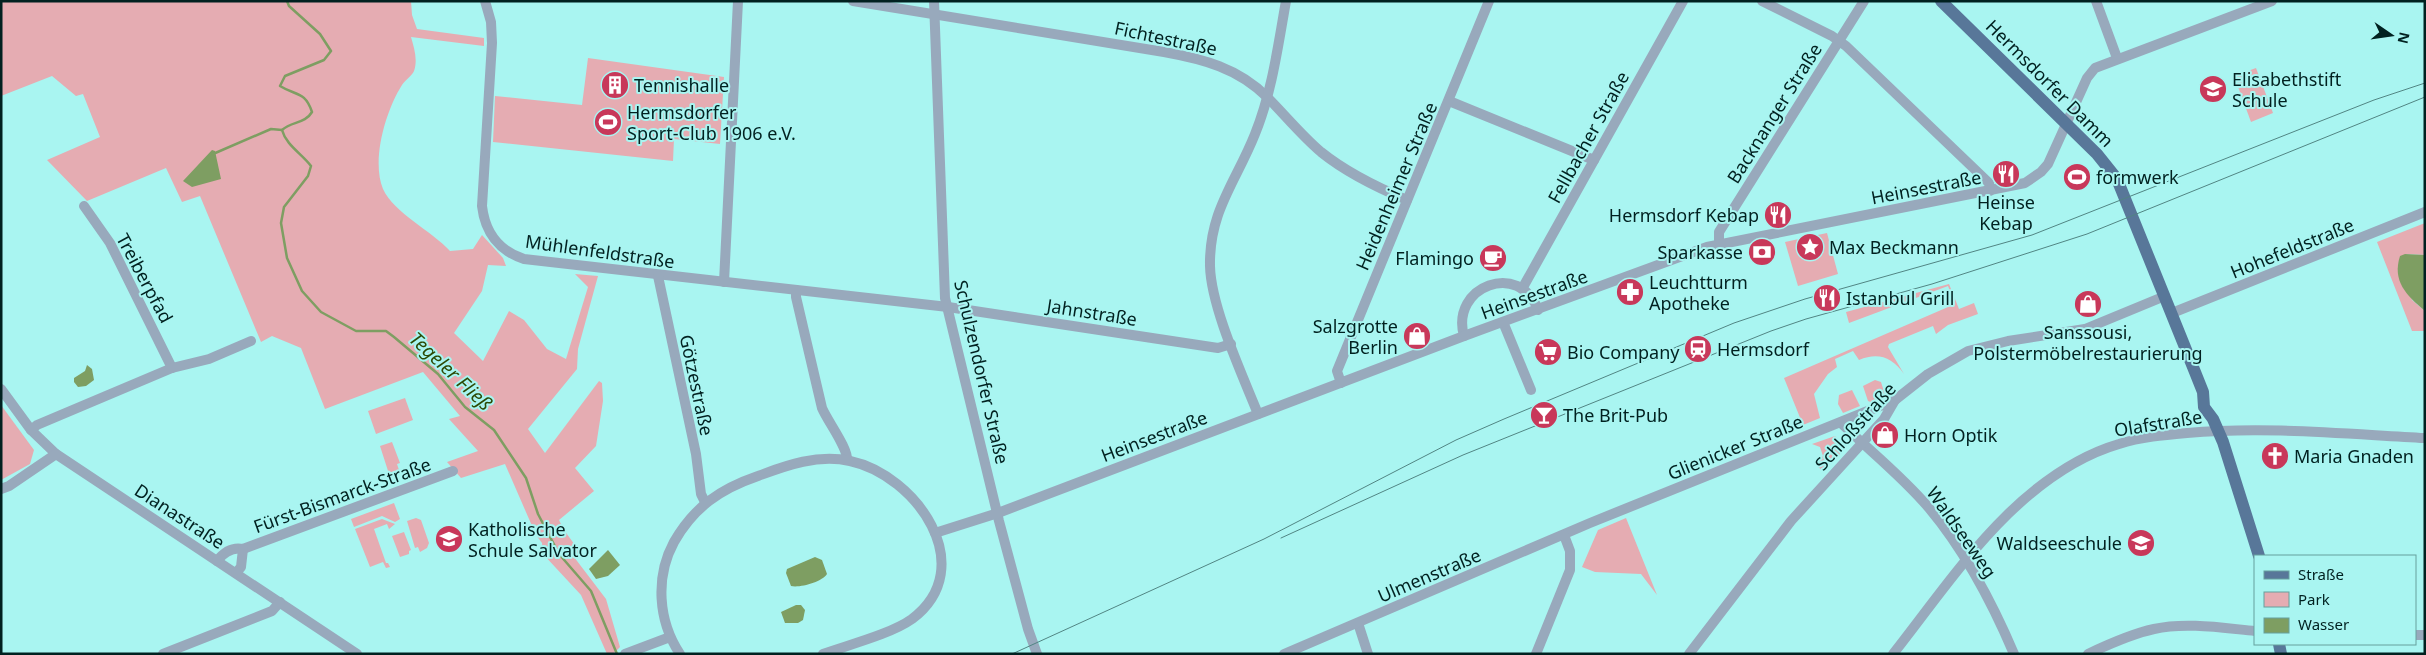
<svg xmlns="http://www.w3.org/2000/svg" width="2426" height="655" font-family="'Noto Sans',sans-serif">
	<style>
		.green { fill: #e5acb2 }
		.water { fill: #7e9e62 }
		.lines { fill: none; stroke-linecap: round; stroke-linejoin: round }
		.stream { stroke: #7e9e62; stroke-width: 2.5 }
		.minor { stroke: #98a9bc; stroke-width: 10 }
		.major { stroke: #587799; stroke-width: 12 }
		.tram { stroke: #518583; stroke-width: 1 }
		.labels { text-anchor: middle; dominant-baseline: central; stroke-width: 4; stroke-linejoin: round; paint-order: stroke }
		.street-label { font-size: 18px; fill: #012120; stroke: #a9f5f1 }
		.poi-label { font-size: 18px; fill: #012120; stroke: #a9f5f1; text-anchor: start }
		.water-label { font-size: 19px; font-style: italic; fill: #2d4a06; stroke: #a9f5f1 }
	</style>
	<rect width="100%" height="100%" fill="#a9f5f1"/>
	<g class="green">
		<path d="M 1,1 L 411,1 L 412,15 L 417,29 L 484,38 L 484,46 L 411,37 C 414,48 418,59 414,71 C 412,76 405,80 402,85 C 386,110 371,160 383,189 C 394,213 432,231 450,251 L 473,249 L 482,235 L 503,258 L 506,266 L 488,265 L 482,291 L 454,333 L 483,361 L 509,311 L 524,320 L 547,349 L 566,359 L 588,287 L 575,274 L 598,276 L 578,349 L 577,369 L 528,429 L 545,453 L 599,381 L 602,383 L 603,401 L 596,446 L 575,468 L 594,491 L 559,520 L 564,530 L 580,552 L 574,557 L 606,599 L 620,647 L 613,654 L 607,654 L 581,595 L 543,554 L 542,543 L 536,535 L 505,464 L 461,478 L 447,462 L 478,451 L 449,419 L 460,416 L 423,372 L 325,409 L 301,348 L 272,336 L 261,342 L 200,196 L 182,202 L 166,168 L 87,201 L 47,160 L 100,137 L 83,94 L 76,96 L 52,76 L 1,96 Z"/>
		<polygon points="588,58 724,77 720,144 674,139 673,161 493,142 495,96 582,105"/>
		<polygon points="2256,68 2273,113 2251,122 2234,76"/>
		<polygon points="2425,223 2425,255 2405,254 2412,300 2425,311 2425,331 2412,331 2377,242"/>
		<polygon points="1827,233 1838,274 1798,286 1785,242"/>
		<path d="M 1949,284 L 1959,309 L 1974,303 L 1978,314 L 1948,325 L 1936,334 L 1933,326 L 1889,344 L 1888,347 L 1904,374 C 1892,357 1878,352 1859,360 L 1853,351 L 1835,359 L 1837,367 L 1828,374 L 1814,394 L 1820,418 L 1803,425 L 1784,378 L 1955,304 L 1948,286 L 1849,323 L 1846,312 Z"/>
		<polygon points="1875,380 1881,382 1885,395 1881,400 1873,403 1868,401 1863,386"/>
		<polygon points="1852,390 1860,406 1843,413 1838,404 1839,395"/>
		<polygon points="405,398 413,420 376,434 368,411"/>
		<polygon points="1,405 34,450 30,464 1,480"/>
		<polygon points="1835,436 1847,447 1823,471 1816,465 1823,456 1820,447 1812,444"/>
		<polygon points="392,442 400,463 397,464 400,473 393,476 389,474 380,446"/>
		<polygon points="394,503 400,519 395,522 382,516 354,527 351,519"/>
		<polygon points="416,518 421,520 429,543 427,548 420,552 418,547 415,548 407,521"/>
		<polygon points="1626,518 1657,595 1641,574 1595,572 1582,567 1598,530"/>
		<polygon points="382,519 395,524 389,529 387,524 374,529 386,563 388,563 390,567 386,568 383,562 370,567 355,529"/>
		<polygon points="404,532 411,550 409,551 409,554 400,557 392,536"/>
	</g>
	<g class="water">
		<polygon points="212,150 215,151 221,179 192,187 183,181"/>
		<path d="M 2405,254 L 2425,255 L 2425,311 C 2406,295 2392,281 2400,256 Z"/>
		<polygon points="87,365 92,369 94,380 86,386 78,387 74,382 74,378 85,371"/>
		<polygon points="608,550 620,565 608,576 596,579 589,569"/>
		<path d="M 815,557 L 822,560 L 827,574 C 822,582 800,588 791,586 L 786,573 L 787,569 Z"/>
		<polygon points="796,605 801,605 805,610 803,620 798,623 785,623 781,612"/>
	</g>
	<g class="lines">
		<g class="stream">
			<path d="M 287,1 L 289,6 L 320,34 L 331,51 L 324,60 L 285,76 L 280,86 C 296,96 305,91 312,112 C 305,124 292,121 282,130 C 286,145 302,154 311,166 L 308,176 L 284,207 L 281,223 L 287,258 L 302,291 L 321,312 L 356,331 L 386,331 L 394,337 L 438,374 L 465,407 L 494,430 L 526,478 L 538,514 L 559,554 L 591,591 L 617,654"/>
			<polyline points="213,154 271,129 282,130"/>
		</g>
		<g class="minor">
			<path d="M 485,1 L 491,22 L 492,43 L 482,206 C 485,232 499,251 524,259 L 948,307 L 1218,348 L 1231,344"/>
			<path d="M 853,1 L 1164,52 C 1203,59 1238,68 1267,97 C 1285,115 1301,135 1321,152 C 1347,173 1376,187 1407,200"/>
			<polyline points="934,1 945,298 999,521 1028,629 1037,654"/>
			<polyline points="1762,1 1832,36 1846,46 1989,183 1990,191"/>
			<polyline points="2096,1 2117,58"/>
			<polyline points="1449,101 1594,160"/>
			<polyline points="84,206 110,243 172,368"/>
			<polyline points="1719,244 1719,232 1864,1"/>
			<polyline points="658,276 696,454 701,494 705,502"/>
			<polyline points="724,282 738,1"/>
			<polyline points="1522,289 1683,1"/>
			<path d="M 796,290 L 796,297 L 822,408 C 828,422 848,448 847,460"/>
			<polyline points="2172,313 2425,212"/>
			<polyline points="1503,322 1531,390"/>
			<path d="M 1464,336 C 1450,286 1520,260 1538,310"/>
			<polyline points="1341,383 1337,371 1489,1"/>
			<polyline points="1,389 31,430 56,454 357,654"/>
			<path d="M 1258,414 C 1242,374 1211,307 1210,266 C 1209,211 1236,182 1255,134 C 1272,92 1278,46 1286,1"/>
			<path d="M 1841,423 C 1870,451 1903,477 1929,508 C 1965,551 1992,602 2014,654"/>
			<polyline points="31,430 37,425 172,368 209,359 251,341"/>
			<polyline points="1,489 9,486 56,454"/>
			<polyline points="935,533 998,513 1464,336 1707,247 2025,183 2041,172 2048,164 2087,78 2095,68 2272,1"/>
			<path d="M 217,561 C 224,552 233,547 243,549 L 453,471"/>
			<polyline points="236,573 241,567 243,549"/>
			<polyline points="1358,623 1368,654"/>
			<polyline points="2415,635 2425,635"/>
			<polyline points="163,654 272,611 280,602"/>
			<polyline points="625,654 670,637"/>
			<path d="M 680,654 C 658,621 655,577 674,542 C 694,507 720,489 758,476 C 787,465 818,454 850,461 C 916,475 981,567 912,619 C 891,634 848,645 823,654"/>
			<polyline points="1284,654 1590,523 1895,400 1928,374 1968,351 2008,341 2085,329 2165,296"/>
			<polyline points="1536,654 1570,570 1570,551 1564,535"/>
			<polyline points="1689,654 1791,521 1884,419 1895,400"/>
			<path d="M 1893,654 C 1930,607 1965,556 2008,514 C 2039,484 2078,456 2119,444 C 2141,437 2164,435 2187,433 C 2266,426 2346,434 2425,438"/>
			<path d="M 2088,654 C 2109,644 2131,634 2154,629 C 2185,622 2223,628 2255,631"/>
		</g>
		<g class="major">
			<polyline points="1941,1 2097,154 2117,179 2195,372 2203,392 2204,407 2213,419 2223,442 2259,556"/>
			<polyline points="2279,644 2281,654"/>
		</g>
		<g class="tram">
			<polyline points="1281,538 1463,455 1771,331 1806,319 1932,284 2087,234 2425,97"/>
			<polyline points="1012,654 1264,539 1456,440 1504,419 1734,323 1805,299 2032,235 2374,100 2425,83"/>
		</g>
	</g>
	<defs>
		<symbol id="building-disc" viewBox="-11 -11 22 22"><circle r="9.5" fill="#c8385a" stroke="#a9f5f1"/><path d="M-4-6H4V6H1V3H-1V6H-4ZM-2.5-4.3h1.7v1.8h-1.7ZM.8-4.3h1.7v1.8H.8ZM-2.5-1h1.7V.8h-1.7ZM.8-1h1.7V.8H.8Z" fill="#fff"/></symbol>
		<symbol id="school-disc" viewBox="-11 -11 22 22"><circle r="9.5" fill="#c8385a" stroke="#a9f5f1"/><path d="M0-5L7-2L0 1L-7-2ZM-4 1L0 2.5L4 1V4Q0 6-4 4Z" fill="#fff"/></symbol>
		<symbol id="stadium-disc" viewBox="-11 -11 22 22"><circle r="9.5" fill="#c8385a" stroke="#a9f5f1"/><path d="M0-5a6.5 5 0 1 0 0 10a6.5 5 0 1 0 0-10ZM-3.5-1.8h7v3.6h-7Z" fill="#fff"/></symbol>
		<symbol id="restaurant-disc" viewBox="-11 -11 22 22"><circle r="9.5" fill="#c8385a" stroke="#a9f5f1"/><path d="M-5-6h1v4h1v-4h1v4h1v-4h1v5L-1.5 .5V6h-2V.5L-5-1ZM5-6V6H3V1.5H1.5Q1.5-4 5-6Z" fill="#fff"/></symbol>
		<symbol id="sight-disc" viewBox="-11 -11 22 22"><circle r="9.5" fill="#c8385a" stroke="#a9f5f1"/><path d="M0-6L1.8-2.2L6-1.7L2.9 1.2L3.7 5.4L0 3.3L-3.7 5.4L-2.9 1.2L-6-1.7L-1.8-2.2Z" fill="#fff"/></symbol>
		<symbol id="bank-disc" viewBox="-11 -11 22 22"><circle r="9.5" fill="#c8385a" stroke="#a9f5f1"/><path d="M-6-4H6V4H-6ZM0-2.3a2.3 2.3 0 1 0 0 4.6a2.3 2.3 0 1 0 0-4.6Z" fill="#fff"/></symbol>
		<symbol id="cafe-disc" viewBox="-11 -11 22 22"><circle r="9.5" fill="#c8385a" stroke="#a9f5f1"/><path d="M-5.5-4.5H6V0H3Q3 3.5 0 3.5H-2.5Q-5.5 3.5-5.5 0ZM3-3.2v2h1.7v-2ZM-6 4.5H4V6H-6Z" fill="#fff"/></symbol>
		<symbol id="pharmacy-disc" viewBox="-11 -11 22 22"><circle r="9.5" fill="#c8385a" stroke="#a9f5f1"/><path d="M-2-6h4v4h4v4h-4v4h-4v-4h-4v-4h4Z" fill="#fff"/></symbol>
		<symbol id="shop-disc" viewBox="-11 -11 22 22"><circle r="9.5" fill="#c8385a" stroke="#a9f5f1"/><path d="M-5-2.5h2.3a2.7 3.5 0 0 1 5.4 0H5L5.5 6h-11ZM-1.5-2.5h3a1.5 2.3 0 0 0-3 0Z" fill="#fff"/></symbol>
		<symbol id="station-disc" viewBox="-11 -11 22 22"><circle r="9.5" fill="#c8385a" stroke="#a9f5f1"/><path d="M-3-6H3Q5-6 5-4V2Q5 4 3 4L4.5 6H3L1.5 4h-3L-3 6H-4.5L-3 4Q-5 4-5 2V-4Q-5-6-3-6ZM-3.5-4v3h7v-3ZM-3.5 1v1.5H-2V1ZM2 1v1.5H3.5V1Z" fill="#fff"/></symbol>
		<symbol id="supermarket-disc" viewBox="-11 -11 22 22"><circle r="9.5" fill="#c8385a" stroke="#a9f5f1"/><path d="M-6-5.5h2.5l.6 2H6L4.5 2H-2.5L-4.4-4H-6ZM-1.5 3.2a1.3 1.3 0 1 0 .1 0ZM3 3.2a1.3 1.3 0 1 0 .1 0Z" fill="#fff"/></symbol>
		<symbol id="bar-disc" viewBox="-11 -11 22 22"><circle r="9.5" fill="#c8385a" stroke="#a9f5f1"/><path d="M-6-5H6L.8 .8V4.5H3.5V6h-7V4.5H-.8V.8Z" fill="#fff"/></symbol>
		<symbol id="church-disc" viewBox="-11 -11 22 22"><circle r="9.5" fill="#c8385a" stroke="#a9f5f1"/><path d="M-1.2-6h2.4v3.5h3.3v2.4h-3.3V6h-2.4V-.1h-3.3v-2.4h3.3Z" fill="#fff"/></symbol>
	</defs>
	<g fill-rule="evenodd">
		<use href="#building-disc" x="599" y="69" width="32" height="32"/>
		<use href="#school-disc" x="2197" y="73" width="32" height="32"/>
		<use href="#stadium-disc" x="592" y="106" width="32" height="32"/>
		<use href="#restaurant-disc" x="1990" y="158" width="32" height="32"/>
		<use href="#stadium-disc" x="2061" y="161" width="32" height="32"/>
		<use href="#restaurant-disc" x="1762" y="199" width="32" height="32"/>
		<use href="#sight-disc" x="1794" y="231" width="32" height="32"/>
		<use href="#bank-disc" x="1746" y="236" width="32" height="32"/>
		<use href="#cafe-disc" x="1477" y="242" width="32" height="32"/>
		<use href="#pharmacy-disc" x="1614" y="276" width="32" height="32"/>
		<use href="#restaurant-disc" x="1811" y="282" width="32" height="32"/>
		<use href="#shop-disc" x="2072" y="288" width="32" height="32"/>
		<use href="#shop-disc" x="1401" y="320" width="32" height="32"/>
		<use href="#station-disc" x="1682" y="333" width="32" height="32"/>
		<use href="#supermarket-disc" x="1532" y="336" width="32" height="32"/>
		<use href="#bar-disc" x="1528" y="399" width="32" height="32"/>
		<use href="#shop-disc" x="1869" y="419" width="32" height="32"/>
		<use href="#church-disc" x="2259" y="440" width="32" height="32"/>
		<use href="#school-disc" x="433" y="523" width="32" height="32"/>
		<use href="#school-disc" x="2125" y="527" width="32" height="32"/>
	</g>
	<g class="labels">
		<g class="street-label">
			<text transform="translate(1166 38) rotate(12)">Fichtestraße</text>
			<text transform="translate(2050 83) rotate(45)">Hermsdorfer Damm</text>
			<text transform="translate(1774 113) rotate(-58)">Backnanger Straße</text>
			<text transform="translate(1588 137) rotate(-61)">Fellbacher Straße</text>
			<text transform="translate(1396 186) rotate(-67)">Heidenheimer Straße</text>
			<text transform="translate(1926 187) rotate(-11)">Heinsestraße</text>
			<text transform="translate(2292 248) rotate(-22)">Hohefeldstraße</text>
			<text transform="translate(600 251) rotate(8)">Mühlenfeldstraße</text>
			<text transform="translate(145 278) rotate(62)">Treiberpfad</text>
			<text transform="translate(1534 294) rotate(-20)">Heinsestraße</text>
			<text transform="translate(1092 312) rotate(9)">Jahnstraße</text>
			<text transform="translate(982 372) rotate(77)">Schulzendorfer Straße</text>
			<text transform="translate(697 385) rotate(78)">Götzestraße</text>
			<text transform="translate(2158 423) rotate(-9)">Olafstraße</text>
			<text transform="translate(1855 426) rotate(-48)">Schloßstraße</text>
			<text transform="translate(1154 436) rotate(-21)">Heinsestraße</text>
			<text transform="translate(1735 447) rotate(-22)">Glienicker Straße</text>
			<text transform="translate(342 495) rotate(-20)">Fürst-Bismarck-Straße</text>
			<text transform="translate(180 516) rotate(33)">Dianastraße</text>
			<text transform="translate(1962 532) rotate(55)">Waldseeweg</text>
			<text transform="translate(1429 575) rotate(-23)">Ulmenstraße</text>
		</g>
		<g class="poi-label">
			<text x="2232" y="79">Elisabethstift<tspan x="2232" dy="21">Schule</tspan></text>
			<text x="634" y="85">Tennishalle</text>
			<text x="627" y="112">Hermsdorfer<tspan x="627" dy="21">Sport-Club 1906 e.V.</tspan></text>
			<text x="2096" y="177">formwerk</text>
			<text x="2006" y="202" text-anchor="middle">Heinse<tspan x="2006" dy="21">Kebap</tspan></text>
			<text x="1759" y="215" text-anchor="end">Hermsdorf Kebap</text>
			<text x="1829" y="247">Max Beckmann</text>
			<text x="1743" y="252" text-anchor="end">Sparkasse</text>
			<text x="1474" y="258" text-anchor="end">Flamingo</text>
			<text x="1649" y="282">Leuchtturm<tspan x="1649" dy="21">Apotheke</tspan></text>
			<text x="1846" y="298">Istanbul Grill</text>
			<text x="1398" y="326" text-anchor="end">Salzgrotte<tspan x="1398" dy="21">Berlin</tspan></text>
			<text x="2088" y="332" text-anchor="middle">Sanssousi,<tspan x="2088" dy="21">Polstermöbelrestaurierung</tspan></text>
			<text x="1717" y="349">Hermsdorf</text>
			<text x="1567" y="352">Bio Company</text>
			<text x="1563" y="415">The Brit-Pub</text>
			<text x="1904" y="435">Horn Optik</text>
			<text x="2294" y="456">Maria Gnaden</text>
			<text x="468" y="529">Katholische<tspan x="468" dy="21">Schule Salvator</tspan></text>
			<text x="2122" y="543" text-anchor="end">Waldseeschule</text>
		</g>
		<g class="water-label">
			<text transform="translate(451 371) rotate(43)">Tegeler Fließ</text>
		</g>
	</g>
	<rect width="2426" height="655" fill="none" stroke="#012120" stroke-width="5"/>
	<rect x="2254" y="555" width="162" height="90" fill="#a9f5f1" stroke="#66a09d"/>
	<rect x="2264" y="571" width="25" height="8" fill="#587799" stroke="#66a09d"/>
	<text x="2298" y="580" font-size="15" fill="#012120">Straße</text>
	<rect x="2264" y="592" width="25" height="15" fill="#e5acb2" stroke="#66a09d"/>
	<text x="2298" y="605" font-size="15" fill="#012120">Park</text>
	<rect x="2264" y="618" width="25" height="15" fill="#7e9e62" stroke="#66a09d"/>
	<text x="2298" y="630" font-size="15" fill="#012120">Wasser</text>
	<g transform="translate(2391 35) rotate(103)" stroke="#a9f5f1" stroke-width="4" paint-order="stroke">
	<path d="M0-4L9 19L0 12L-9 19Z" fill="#012120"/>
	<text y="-8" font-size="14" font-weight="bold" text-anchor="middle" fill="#012120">N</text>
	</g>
</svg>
